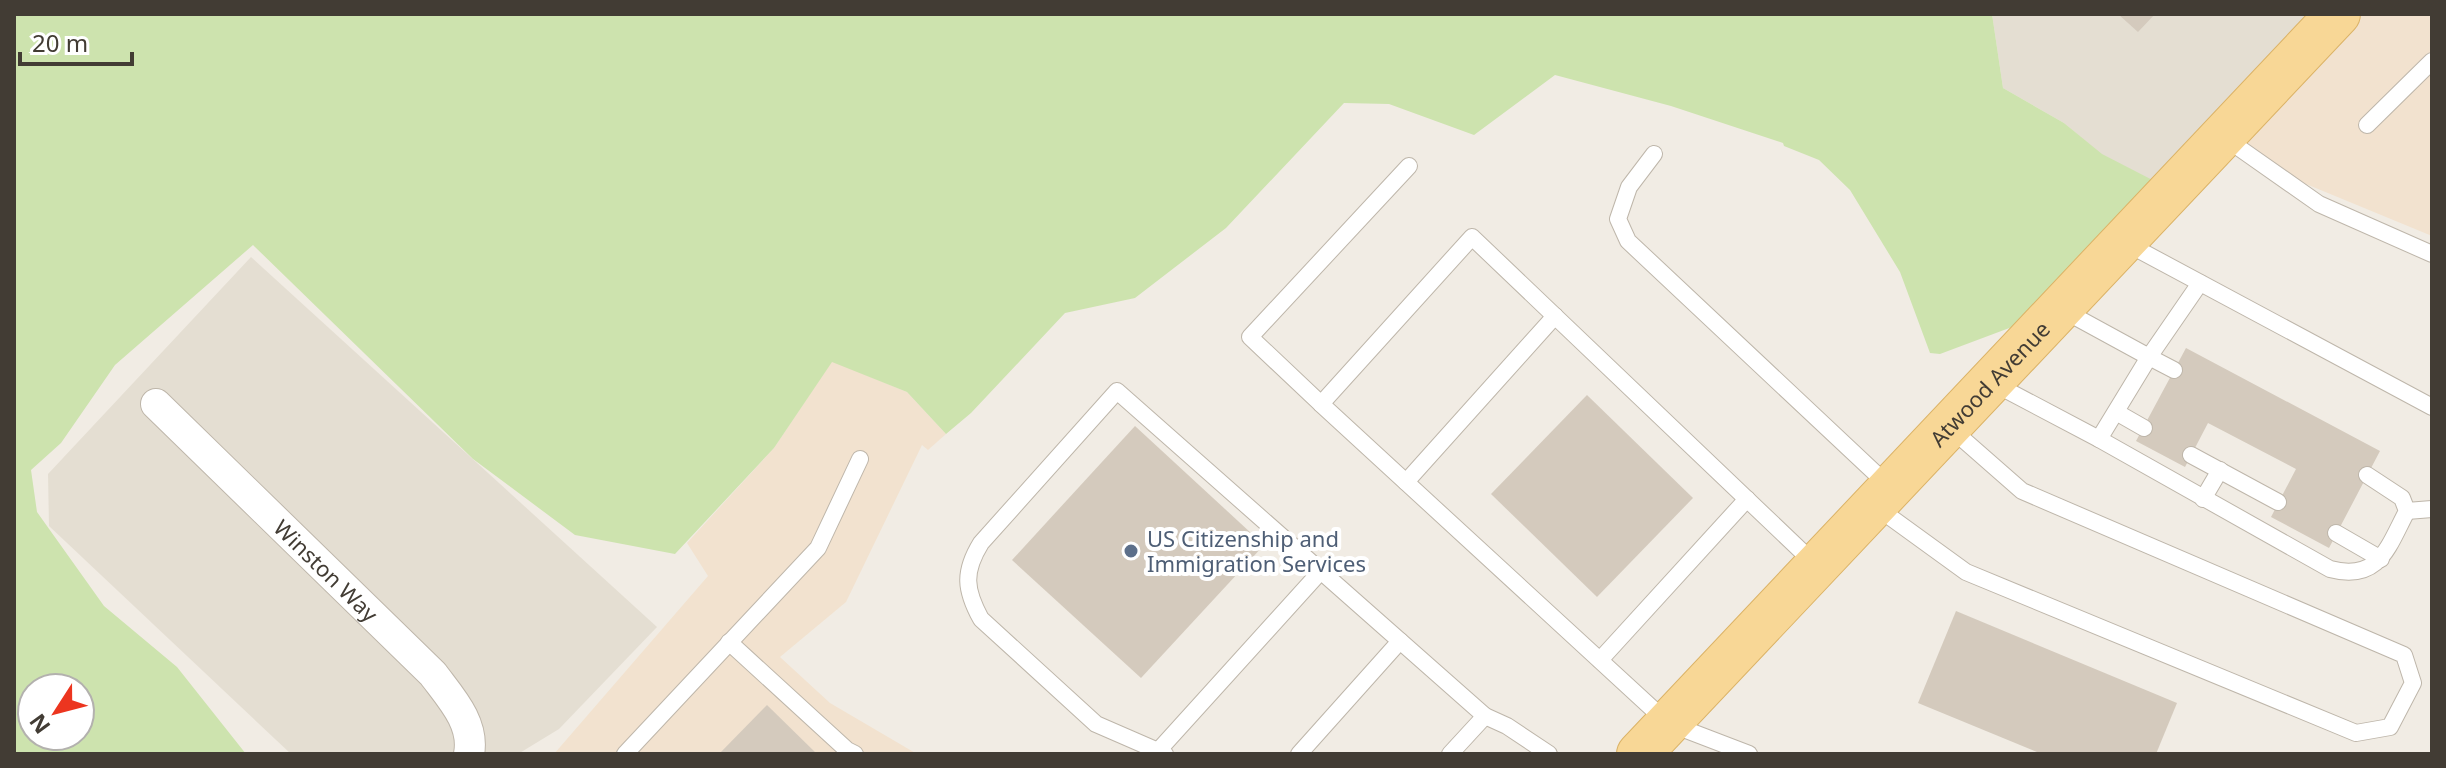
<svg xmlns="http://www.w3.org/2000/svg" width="2446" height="768" font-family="'Noto Sans',sans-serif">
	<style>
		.residential { fill: #e4ded2 }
		.commercial { fill: #f2e2cf }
		.green { fill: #cde3ae; fill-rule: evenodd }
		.building { fill: #d4cabd }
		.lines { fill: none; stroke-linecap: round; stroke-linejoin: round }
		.lane-casing { stroke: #beb6aa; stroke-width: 18 }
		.street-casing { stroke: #beb6aa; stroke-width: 32 }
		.primary-casing { stroke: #dbb367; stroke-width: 46 }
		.lane { stroke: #fff; stroke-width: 16 }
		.street { stroke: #fff; stroke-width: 30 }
		.primary { stroke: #f8d796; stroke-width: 44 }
		.service-dot { fill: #5c6f8a; stroke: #fff; stroke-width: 3 }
		.labels { text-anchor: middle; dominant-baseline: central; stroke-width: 8; stroke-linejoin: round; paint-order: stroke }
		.street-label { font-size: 22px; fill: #423c34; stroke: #fff }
		.service-label { font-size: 22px; fill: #4e5e75; stroke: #fff; text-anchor: start }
	</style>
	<rect width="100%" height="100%" fill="#f1ece4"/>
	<g class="residential">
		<polygon points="1992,14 2333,14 2169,189 2102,155 2064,123 2003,88"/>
		<polygon points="251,257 657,627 559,729 518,754 291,754 49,526 48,474"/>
	</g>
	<g class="commercial">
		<polygon points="2333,14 2432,14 2432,236 2231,153"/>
		<polygon points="832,361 907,392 946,434 928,450 922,445 846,602 780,657 830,703 917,754 554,754 708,576 687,543 774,448"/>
	</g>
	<path class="green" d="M 14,14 L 1992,14 L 2003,88 L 2064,123 L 2102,154 L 2168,188 L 2052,312 L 1940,354 L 1930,353 L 1900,272 L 1850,190 L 1819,160 L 1784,146 L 1783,143 L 1671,106 L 1555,75 L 1474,135 L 1389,104 L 1344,103 L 1226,228 L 1135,298 L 1065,313 L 971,413 L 946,434 L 907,392 L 832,362 L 774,448 L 675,554 L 575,535 L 473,459 L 253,245 L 115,365 L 61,443 L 31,470 L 37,512 L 104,606 L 177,667 L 246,754 L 14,754 ZM 32,688 L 80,688 L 80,736 L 32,736 Z"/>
	<g class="building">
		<polygon points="2118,14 2155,14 2138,32"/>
		<polygon points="2186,348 2380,451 2329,548 2271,517 2296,469 2208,423 2185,467 2136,441"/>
		<polygon points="1587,395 1693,498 1597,597 1491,494"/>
		<polygon points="1135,426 1264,545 1141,678 1012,560"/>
		<polygon points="1956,611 2177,703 2156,754 2042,754 1918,703"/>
		<polygon points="767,705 817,754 719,754"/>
	</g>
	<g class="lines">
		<defs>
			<g id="lane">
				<polyline points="2367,125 2432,61"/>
				<polyline points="2225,138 2319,204 2432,254"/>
				<polyline points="1654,154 1629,187 1618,219 1628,241 1889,486"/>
				<polyline points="2124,242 2432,407"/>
				<polyline points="2061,309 2149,357 2200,283"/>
				<path d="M 1991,382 L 2099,439 L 2330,569 C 2379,582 2388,547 2407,511 L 2402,498 L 2367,475"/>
				<polyline points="1321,404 1250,337 1409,166"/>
				<polyline points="2116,412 2144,428"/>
				<polyline points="2099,439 2149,357 2174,370"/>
				<polyline points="2191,455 2278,502"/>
				<polyline points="1406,482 1555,316"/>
				<polyline points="2203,499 2220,470"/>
				<polyline points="1875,506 1966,572 2356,733 2390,727 2413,683 2404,655 2022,491 1949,427"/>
				<polyline points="2407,511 2432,509"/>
				<polyline points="2336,533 2381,559"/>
				<polyline points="729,642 847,750 855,754"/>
				<polyline points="1600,660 1747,499"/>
				<polyline points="1158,751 1321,571"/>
				<polyline points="625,754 818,548 860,459"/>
				<path d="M 1165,754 L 1096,724 L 981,619 C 965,590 963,572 981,543 L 1117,391 L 1485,716 L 1507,726 L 1549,754"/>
				<polyline points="1299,754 1400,641"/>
				<polyline points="1450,754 1485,716"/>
				<polyline points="1749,754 1668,723 1321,404 1472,237 1816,565"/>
			</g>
			<g id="street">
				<path id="s1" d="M 156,404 L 433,674 C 450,697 475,723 469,754"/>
			</g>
			<g id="primary">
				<path id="s2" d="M 1639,754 L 2338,14"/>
			</g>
		</defs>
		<use href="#lane" class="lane-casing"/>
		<use href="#street" class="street-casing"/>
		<use href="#primary" class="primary-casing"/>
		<use href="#lane" class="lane"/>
		<use href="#street" class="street"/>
		<use href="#primary" class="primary"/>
	</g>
	<circle class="service-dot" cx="1131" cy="551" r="8"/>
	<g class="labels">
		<g class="street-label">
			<text stroke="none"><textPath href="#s2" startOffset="510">Atwood Avenue</textPath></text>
			<text stroke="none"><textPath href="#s1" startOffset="238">Winston Way</textPath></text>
		</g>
		<g class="service-label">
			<text x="1147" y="538">US Citizenship and<tspan x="1147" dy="25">Immigration Services</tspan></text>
		</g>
	</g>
	<rect width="2446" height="768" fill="none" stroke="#423c34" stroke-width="32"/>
	<g transform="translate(56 712) rotate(234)"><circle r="38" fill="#ffffff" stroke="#b3b1ae" stroke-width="2"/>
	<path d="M0-6L14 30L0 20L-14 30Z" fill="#ec351f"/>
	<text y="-12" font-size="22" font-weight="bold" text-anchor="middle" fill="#423c34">N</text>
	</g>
	<path d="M20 52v12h112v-12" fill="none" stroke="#423c34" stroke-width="4"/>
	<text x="32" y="52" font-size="24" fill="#423c34" stroke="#ffffff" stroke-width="6" paint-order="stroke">20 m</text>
</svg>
